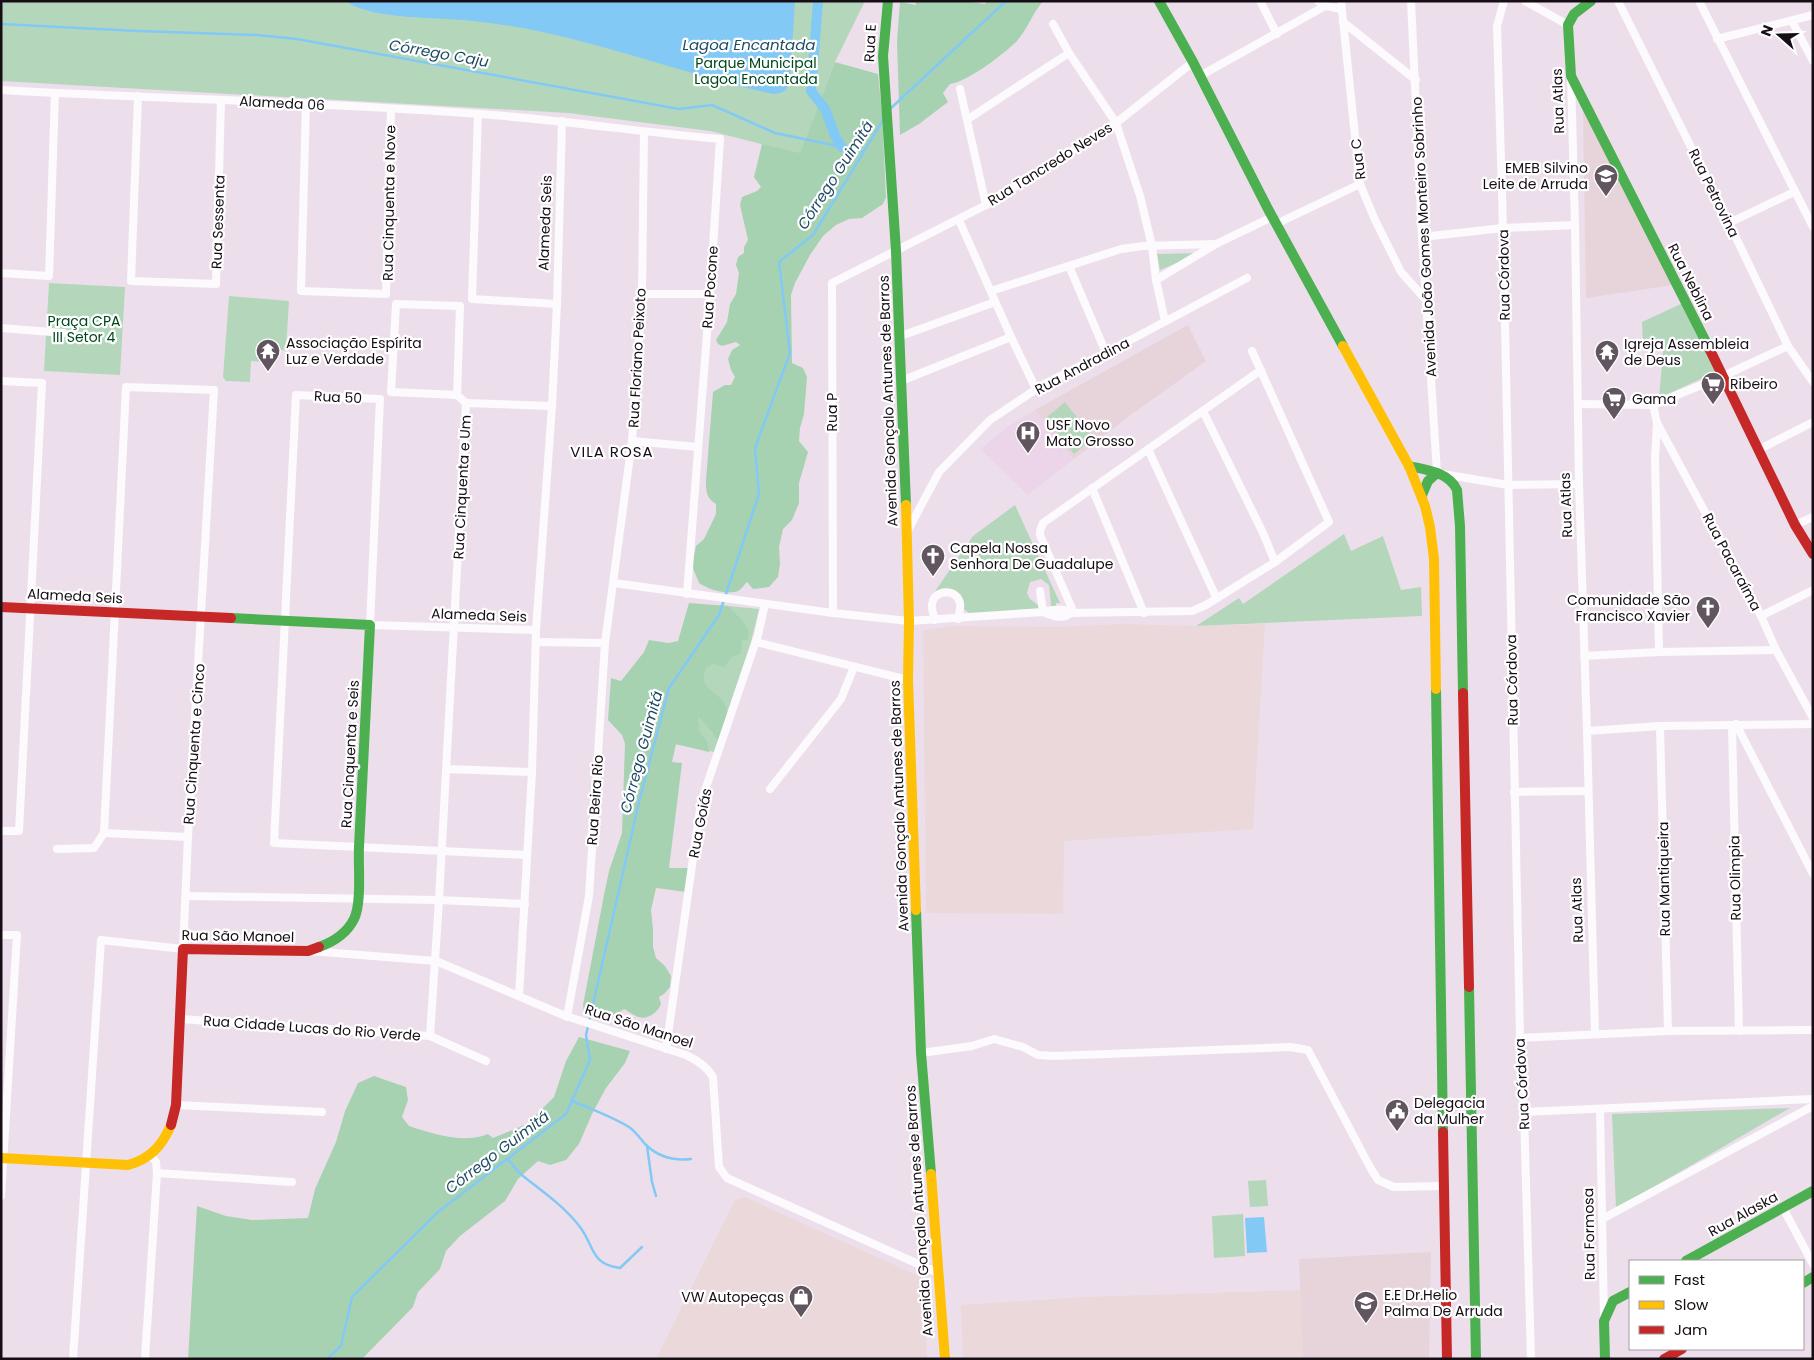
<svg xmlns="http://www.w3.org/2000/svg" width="1814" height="1360" font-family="Poppins,sans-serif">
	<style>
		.built { fill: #ecd5e9 }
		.industrial { fill: #ebd8da }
		.education { fill: #e7d3da }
		.green { fill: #b4d7bc }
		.forest { fill: #a7d2b2 }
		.water { fill: #83c9f6 }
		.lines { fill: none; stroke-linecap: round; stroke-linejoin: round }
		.stream { stroke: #83c9f6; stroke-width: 2.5 }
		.canal { stroke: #83c9f6; stroke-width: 10 }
		.street { stroke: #fcfafc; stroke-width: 8 }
		.fast { stroke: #4caf50; stroke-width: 10 }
		.slow { stroke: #ffc107; stroke-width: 10 }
		.jam { stroke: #c62828; stroke-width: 10 }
		.labels { text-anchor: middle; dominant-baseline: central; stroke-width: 4.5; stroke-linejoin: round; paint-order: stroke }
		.street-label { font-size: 14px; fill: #160d15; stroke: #fff }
		.park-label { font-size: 14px; fill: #00471d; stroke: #fff }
		.poi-label { font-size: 14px; fill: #160d15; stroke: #fff; text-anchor: start }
		.water-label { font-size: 15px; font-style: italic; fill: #1f4a63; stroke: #fff }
		.neighbourhood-label { font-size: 15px; letter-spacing: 1px; fill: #160d15; stroke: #fff }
	</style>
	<rect width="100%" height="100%" fill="#ecdfeb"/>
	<polygon class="built" points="1035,410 1074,459 1028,495 980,449 1009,426"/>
	<g class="industrial">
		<polygon points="1121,624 1196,626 1265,624 1253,829 1064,841 1063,914 926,913 923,630 951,626 1057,627"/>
		<polygon points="745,1197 923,1278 927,1359 656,1359 735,1200"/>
		<polygon points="1300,1290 1303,1359 963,1359 961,1305 1085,1297"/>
	</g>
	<g class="education">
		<polygon points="1583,109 1673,285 1586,298"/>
		<polygon points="1188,325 1206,361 1129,416 1074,459 1035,410"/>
		<polygon points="1431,1252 1429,1359 1303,1359 1299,1259"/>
	</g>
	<g class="green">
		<polygon points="1,1 865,1 835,62 800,154 710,131 568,113 1,81"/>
		<polygon points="1200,253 1160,270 1157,254"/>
		<polygon points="49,283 125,287 120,375 44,371"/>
		<polygon points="229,296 289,301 286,350 277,350 276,363 251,361 250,382 226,381 223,377"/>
		<polygon points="1683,303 1716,372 1659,398 1664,342 1643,342 1642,322"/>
		<polygon points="1065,402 1093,438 1074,454 1046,418"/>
		<polygon points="1015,505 1060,603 1056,603 1056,608 1052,608 1051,605 1049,585 1041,579 1030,582 1027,593 1030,599 1041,607 1041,610 970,614 964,609 957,595 934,596 927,603 973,536"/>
		<polygon points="1344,534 1351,551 1383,536 1401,590 1421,587 1422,616 1196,626 1239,598 1243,604"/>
		<polygon points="719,605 759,609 751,642 714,752 669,743"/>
		<polygon points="1790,1108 1616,1209 1612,1114"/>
		<polygon points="1266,1180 1268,1206 1250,1207 1248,1181"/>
		<polygon points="1243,1214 1245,1256 1214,1258 1212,1216"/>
	</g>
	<g class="forest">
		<path d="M 915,1 L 964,1 L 985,4 L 987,1 L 1043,1 C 1032,14 1027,31 1015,43 C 1001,56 967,82 950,84 L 943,93 L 948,102 L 919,124 L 900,135 L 897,41 L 900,2 L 916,5 Z"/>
		<path d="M 835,62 L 878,74 L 882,112 L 886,197 L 883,204 L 862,218 L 849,219 L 836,225 L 823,236 L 810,255 L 795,283 L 791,295 L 792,363 L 803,368 L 807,377 L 804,414 L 800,428 L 799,441 L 808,452 L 799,483 L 799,503 L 792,520 L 783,529 L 779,547 L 780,564 L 778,577 L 769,587 L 753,589 L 747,582 C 743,586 740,592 734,592 C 724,594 707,589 699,583 L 692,566 L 696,546 L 704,539 L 716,514 L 716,504 C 706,498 706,491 706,480 L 713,392 L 725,385 L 731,385 L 735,377 L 731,370 L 728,359 L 732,350 L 740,345 L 736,342 L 722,346 L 718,344 L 716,340 L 727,322 L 730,304 L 736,294 L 739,273 L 736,265 L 738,257 L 744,253 L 744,247 L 748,240 L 740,205 L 742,197 L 757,191 L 761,187 L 754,177 L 762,144 L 800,153 Z"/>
		<path d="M 689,603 L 728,606 L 742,620 L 749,631 L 748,640 L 742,640 L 741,654 L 732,657 L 724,667 L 713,664 L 706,668 C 695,697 731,688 727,719 C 726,727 721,735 718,741 C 712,731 706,725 698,716 L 699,731 L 707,741 L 709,752 L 676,744 L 672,762 L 682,763 L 669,868 L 690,868 L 686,892 L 656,888 L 651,910 L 653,929 L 653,947 L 656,958 L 665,966 L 671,976 L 670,987 L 664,994 L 659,997 L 661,1004 C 657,1014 645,1022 634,1015 C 630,1013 628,1011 624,1009 C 614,1017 594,1020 584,1012 L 583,1005 L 604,895 L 609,871 L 622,833 L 625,744 L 622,735 L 608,720 L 611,678 L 621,681 L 644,652 L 649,640 L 669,643 L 678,641 Z"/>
		<path d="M 579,1037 L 630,1051 L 625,1063 L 606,1088 L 592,1114 L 579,1144 L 566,1160 L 550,1165 L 538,1161 L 518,1179 L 505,1201 L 460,1236 L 446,1251 L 440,1269 L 418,1292 L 413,1307 L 362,1359 L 188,1359 L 197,1206 L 226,1216 L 252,1220 L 308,1218 L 315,1189 L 336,1142 L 345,1111 L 358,1083 L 374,1076 L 406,1087 L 408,1100 L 402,1117 L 409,1126 C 434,1134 463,1144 488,1134 L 493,1138 L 527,1124 L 554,1097 L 566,1061 Z"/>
	</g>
	<g class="water">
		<path d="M 346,1 L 795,1 L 790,81 C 787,91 784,93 773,94 C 672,72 575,31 473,21 C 442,17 369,20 346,1 Z"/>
		<polygon points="1264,1217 1267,1252 1247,1253 1245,1218"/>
	</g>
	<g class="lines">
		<g class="stream">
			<polyline points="1,24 138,31 257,35 297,39 679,109 712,105 775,133 862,151"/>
			<polyline points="890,109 1006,1"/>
			<path d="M 572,1101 C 591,1109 611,1116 629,1127 C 635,1131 640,1138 645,1144 C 658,1157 674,1161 691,1159"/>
			<polyline points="647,1146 652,1182 656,1196"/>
			<path d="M 508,1159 C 512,1164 517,1171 523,1176 C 543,1192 564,1206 580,1227 C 595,1247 590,1264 620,1268 L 642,1247"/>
			<polyline points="327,1359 341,1346 352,1297 438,1212 566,1114 590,1060 586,1035 639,802 669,688 719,615 759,494 755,448 790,353 779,262 813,235 883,120"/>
		</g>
		<polyline class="canal" points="818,1 811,91 825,109 836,138 842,147"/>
		<g class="street">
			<polyline points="1260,1 1277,34"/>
			<polyline points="1318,1 1325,6 1342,9"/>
			<polyline points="1341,1 1360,184 1375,220 1401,272 1426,300"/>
			<polyline points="1411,1 1422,237 1437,473 1508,485 1579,484"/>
			<polyline points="1504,1 1497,26 1503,228 1520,1038 1524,1112 1531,1359"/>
			<polyline points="1525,1 1568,25"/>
			<polyline points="1618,1 1729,223 1788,346 1813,382"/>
			<polyline points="1699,1 1813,227"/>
			<polyline points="1792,21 1813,61"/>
			<polyline points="1343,22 1416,80"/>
			<polyline points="1053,24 1069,53 1116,123 1140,196 1152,246 1156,280 1165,321"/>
			<polyline points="1717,39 1813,15"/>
			<polyline points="1200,76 1325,6"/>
			<polyline points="1571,78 1575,225 1579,484 1587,731 1595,1034"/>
			<polyline points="960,89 986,205"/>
			<path d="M 1,90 C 161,99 320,102 480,114 C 560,120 640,132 720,139 L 710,294 L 687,594"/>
			<polyline points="138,96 131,281 216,284 221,100"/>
			<polyline points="306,103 301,291 386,294 391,109"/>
			<polyline points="478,114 472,299 557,304"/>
			<polyline points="968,119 1069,53"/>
			<polyline points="959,220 1011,337 1036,389"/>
			<polyline points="1729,223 1794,192"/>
			<polyline points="1276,224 1360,184"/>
			<polyline points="1422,237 1503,228 1575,225"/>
			<polyline points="1069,266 1106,353"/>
			<polyline points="1,273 49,276 55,93"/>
			<polyline points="1156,280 1216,244 1272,217"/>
			<polyline points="991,291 1121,249 1143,246 1216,244"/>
			<polyline points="642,294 710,294"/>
			<polyline points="1,328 64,333"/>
			<polyline points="898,337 995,302"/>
			<polyline points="1,381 42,383 19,831 1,831"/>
			<polyline points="901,381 1011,337"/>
			<polygon points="126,387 214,390 188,837 104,833"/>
			<polyline points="457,395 460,306 396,304 391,392 457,395 466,403"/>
			<polyline points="1578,404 1653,405 1723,376 1788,346"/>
			<polyline points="1653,405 1657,423 1761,616 1776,650 1813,718"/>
			<polyline points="1203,411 1263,533 1275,562"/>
			<polyline points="1657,424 1655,457 1659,652"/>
			<polyline points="632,441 698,447"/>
			<polyline points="1148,449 1216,597"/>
			<polyline points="1758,450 1813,422"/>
			<polyline points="1092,488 1144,613"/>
			<polyline points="1795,525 1813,517"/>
			<polyline points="907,532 939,472 990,420 1044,384 1106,353 1247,278"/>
			<path d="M 614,583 L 833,613 L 909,621 L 1043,612 C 1053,610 1062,607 1071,613 C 1062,620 1053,616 1043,612"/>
			<polyline points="1040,591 1043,612"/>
			<polyline points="833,613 832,283 986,205 1116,123 1193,62"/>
			<polyline points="1071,613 1192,611 1206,605 1275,562 1329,522 1252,351"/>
			<polyline points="1074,613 1040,535 1040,531 1043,523 1261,370"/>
			<polyline points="1761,616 1813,590"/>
			<path d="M 935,620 C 934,615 931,609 932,604 C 934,589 957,588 960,603 C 961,608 959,614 958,619"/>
			<polyline points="536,642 605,643"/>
			<polyline points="756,642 908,680"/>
			<polyline points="1584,656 1659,652 1776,650"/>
			<polyline points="1736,724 1813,874"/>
			<polyline points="1732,725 1739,1031"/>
			<polyline points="1660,726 1668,1031"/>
			<polyline points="1587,731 1660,726 1813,724"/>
			<polyline points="447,769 532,772"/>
			<polyline points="770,789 841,699 854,667"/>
			<polyline points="1514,792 1588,791"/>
			<polyline points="57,849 94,848 104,833"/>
			<polyline points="527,855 274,843 296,395 380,399 370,625 536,630"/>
			<polyline points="186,896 439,900 525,904"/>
			<polyline points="1,935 17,935 1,1196"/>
			<path d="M 310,951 L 436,961 L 563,1015 L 686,1055 C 697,1060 707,1066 713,1077 L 719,1167 L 727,1178 L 938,1273"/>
			<polyline points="519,996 532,772 536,630 552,406 557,304 562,121"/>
			<polyline points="567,1017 589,896 605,643 632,441 642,294 644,132"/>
			<polyline points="180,1019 430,1036 486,1061"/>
			<polyline points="430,1036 439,900 466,403 552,406"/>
			<polyline points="1520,1038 1668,1031 1813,1030"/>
			<polyline points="666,1049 701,802 758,635 765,604"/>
			<polyline points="921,1053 972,1046 994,1039 1023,1047 1038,1055 1054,1056 1290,1047 1308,1050 1371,1169 1378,1180 1394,1187 1443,1186"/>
			<polyline points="176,1105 322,1112"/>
			<polyline points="1600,1110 1604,1320"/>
			<polyline points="1524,1112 1813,1099"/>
			<polyline points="157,1173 292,1182"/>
			<polyline points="1783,1208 1813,1264"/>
			<polyline points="1602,1219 1813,1106"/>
			<polyline points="73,1359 101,940 183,949 188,837"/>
			<polyline points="145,1359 157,1173 156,1162 151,1156"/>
		</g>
		<g class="fast">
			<polyline points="888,1 883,56 896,251 906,505"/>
			<polyline points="1159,1 1193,62 1268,209 1343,346"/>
			<polyline points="1591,1 1574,14 1568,25 1571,76 1710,350"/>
			<path d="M 1409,466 C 1426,470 1449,472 1457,490 L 1460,526 L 1463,693"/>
			<polyline points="1422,495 1428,481 1437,473"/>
			<path d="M 231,618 L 370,625 C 366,699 362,773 359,847 C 358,866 362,903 354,919 C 347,933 333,942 319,947"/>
			<polyline points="1436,689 1443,1132"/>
			<polyline points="916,910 921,1053 931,1174"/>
			<polyline points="1469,987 1476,1359"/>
			<polyline points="1686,1261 1813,1191"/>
			<polyline points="1803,1283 1813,1277"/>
			<polyline points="1605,1359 1604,1321 1613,1301 1630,1292"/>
		</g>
		<g class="slow">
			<polyline points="1343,346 1409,466 1425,506 1430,527 1434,559 1436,689"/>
			<polyline points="906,505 909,621 908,680 916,910"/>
			<path d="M 1,1158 L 128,1165 C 150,1159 162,1146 171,1125"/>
			<polyline points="931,1174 945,1359"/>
		</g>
		<g class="jam">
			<polyline points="1710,350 1795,525 1813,554"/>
			<polyline points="1,607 231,618"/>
			<polyline points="1463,693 1469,987"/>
			<polyline points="171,1125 176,1105 183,949 308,951 319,947"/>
			<polyline points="1443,1132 1447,1359"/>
			<polyline points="1664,1359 1682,1349"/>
		</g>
	</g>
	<defs>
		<symbol id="school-pin" viewBox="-11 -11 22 30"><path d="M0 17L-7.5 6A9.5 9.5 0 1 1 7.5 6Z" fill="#615660" stroke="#fff"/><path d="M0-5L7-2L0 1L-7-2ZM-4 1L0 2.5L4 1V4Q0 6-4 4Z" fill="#fff"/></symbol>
		<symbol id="temple-pin" viewBox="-11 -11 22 30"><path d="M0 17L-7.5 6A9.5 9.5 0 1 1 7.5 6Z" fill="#615660" stroke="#fff"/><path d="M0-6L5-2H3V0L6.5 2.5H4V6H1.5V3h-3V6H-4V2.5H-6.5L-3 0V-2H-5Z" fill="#fff"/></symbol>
		<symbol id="supermarket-pin" viewBox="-11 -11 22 30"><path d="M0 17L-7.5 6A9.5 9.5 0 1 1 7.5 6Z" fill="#615660" stroke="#fff"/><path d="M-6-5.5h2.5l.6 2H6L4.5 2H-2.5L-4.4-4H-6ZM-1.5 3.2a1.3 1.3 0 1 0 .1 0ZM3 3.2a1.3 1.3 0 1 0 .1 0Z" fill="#fff"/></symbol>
		<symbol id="hospital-pin" viewBox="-11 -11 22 30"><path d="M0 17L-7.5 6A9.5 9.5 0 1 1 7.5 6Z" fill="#615660" stroke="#fff"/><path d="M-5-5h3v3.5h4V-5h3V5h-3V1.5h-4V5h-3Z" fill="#fff"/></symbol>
		<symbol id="church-pin" viewBox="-11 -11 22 30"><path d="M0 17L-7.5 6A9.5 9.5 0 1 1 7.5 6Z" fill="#615660" stroke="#fff"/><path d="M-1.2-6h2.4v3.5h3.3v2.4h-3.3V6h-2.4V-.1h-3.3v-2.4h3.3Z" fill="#fff"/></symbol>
		<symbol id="civic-pin" viewBox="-11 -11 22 30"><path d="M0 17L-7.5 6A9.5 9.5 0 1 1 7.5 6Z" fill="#615660" stroke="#fff"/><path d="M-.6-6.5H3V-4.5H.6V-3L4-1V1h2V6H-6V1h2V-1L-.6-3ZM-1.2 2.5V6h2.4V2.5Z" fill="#fff"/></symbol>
		<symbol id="shop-pin" viewBox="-11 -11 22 30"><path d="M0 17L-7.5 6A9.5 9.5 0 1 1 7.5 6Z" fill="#615660" stroke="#fff"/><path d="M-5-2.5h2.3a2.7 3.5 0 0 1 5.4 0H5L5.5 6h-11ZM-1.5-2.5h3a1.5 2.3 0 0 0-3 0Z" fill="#fff"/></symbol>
	</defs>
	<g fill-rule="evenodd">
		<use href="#school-pin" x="1592" y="162" width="28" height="38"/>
		<use href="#temple-pin" x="254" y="337" width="28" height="38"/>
		<use href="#temple-pin" x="1593" y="338" width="28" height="38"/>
		<use href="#supermarket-pin" x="1699" y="370" width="28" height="38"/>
		<use href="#supermarket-pin" x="1600" y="385" width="28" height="38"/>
		<use href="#hospital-pin" x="1014" y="419" width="28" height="38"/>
		<use href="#church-pin" x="919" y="542" width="28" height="38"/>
		<use href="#church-pin" x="1694" y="594" width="28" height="38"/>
		<use href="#civic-pin" x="1383" y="1097" width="28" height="38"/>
		<use href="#shop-pin" x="787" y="1283" width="28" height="38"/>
		<use href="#school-pin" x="1352" y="1289" width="28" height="38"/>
	</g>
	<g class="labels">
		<g class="street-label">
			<text transform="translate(870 43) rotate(-87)">Rua E</text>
			<text transform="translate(1558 101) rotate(-92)">Rua Atlas</text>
			<text transform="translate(282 103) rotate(3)">Alameda 06</text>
			<text transform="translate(1358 159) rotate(-97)">Rua C</text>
			<text transform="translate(1050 164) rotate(-32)">Rua Tancredo Neves</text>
			<text transform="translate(1714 193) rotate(64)">Rua Petrovina</text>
			<text transform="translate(389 203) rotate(-89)">Rua Cinquenta e Nove</text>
			<text transform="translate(218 222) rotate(-88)">Rua Sessenta</text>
			<text transform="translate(545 223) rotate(-88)">Alameda Seis</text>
			<text transform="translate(1424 237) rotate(-93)">Avenida João Gomes Monteiro Sobrinho</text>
			<text transform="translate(1504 275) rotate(-91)">Rua Córdova</text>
			<text transform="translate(1691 282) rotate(63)">Rua Neblina</text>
			<text transform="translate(710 287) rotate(-86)">Rua Pocone</text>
			<text transform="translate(637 358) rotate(-87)">Rua Floriano Peixoto</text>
			<text transform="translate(1082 366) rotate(-28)">Rua Andradina</text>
			<text transform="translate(338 397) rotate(3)">Rua 50</text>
			<text transform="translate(888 401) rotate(-92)">Avenida Gonçalo Antunes de Barros</text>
			<text transform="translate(832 412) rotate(-90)">Rua P</text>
			<text transform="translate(462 487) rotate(-87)">Rua Cinquenta e Um</text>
			<text transform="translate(1566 505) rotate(-92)">Rua Atlas</text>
			<text transform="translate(1732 562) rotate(62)">Rua Pacaraíma</text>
			<text transform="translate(75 596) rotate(3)">Alameda Seis</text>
			<text transform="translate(479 615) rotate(2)">Alameda Seis</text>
			<text transform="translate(1512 680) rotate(-91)">Rua Córdova</text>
			<text transform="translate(194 744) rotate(-86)">Rua Cinquenta e Cinco</text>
			<text transform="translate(350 754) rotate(-87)">Rua Cinquenta e Seis</text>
			<text transform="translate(595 800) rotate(-86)">Rua Beira Rio</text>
			<text transform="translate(899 806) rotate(-92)">Avenida Gonçalo Antunes de Barros</text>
			<text transform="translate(700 823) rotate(-79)">Rua Goiás</text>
			<text transform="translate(1735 878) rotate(-91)">Rua Olimpia</text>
			<text transform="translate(1664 879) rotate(-91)">Rua Mantiqueira</text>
			<text transform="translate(1577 910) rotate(-92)">Rua Atlas</text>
			<text transform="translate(238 936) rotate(1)">Rua São Manoel</text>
			<text transform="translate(639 1026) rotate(18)">Rua São Manoel</text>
			<text transform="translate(312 1028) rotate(4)">Rua Cidade Lucas do Rio Verde</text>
			<text transform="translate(1522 1084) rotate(-93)">Rua Córdova</text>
			<text transform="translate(919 1211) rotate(-94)">Avenida Gonçalo Antunes de Barros</text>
			<text transform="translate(1743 1214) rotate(-29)">Rua Alaska</text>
			<text transform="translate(1589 1234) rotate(-91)">Rua Formosa</text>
		</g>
		<g class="park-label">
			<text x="756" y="63">Parque Municipal<tspan x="756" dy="16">Lagoa Encantada</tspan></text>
			<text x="84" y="321">Praça CPA<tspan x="84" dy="16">III Setor 4</tspan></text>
		</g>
		<g class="poi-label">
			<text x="1588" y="168" text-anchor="end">EMEB Silvino<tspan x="1588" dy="16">Leite de Arruda</tspan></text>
			<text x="286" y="343">Associação Espírita<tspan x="286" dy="16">Luz e Verdade</tspan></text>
			<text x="1624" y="344">Igreja Assembleia<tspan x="1624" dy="16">de Deus</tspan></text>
			<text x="1730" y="384">Ribeiro</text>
			<text x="1632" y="399">Gama</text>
			<text x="1046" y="425">USF Novo<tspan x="1046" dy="16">Mato Grosso</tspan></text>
			<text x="950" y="548">Capela Nossa<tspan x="950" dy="16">Senhora De Guadalupe</tspan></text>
			<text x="1690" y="600" text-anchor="end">Comunidade São<tspan x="1690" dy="16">Francisco Xavier</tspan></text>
			<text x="1414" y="1103">Delegacia<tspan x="1414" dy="16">da Mulher</tspan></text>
			<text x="1384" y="1295">E.E Dr.Helio<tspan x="1384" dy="16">Palma De Arruda</tspan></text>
			<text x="784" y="1297" text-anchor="end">VW Autopeças</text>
		</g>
		<g class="water-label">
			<text x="749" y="44">Lagoa Encantada</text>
			<text transform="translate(439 53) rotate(10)">Córrego Caju</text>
			<text transform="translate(835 175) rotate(-57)">Córrego Guimitá</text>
			<text transform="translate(641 752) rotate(-75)">Córrego Guimitá</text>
			<text transform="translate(497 1152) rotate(-37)">Córrego Guimitá</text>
		</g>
		<g class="neighbourhood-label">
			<text x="612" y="451">VILA ROSA</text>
		</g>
	</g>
	<rect width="1814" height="1360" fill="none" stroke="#160d15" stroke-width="5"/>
	<rect x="1629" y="1260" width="175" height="90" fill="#ffffff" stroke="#a29ea1"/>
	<rect x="1639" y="1276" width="25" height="8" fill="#4caf50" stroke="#a29ea1"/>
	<text x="1674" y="1285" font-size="15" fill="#160d15">Fast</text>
	<rect x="1639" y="1301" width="25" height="8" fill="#ffc107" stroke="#a29ea1"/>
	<text x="1674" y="1310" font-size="15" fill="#160d15">Slow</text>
	<rect x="1639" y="1326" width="25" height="8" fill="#c62828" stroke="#a29ea1"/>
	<text x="1674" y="1335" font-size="15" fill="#160d15">Jam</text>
	<g transform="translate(1779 35) rotate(290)" stroke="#ffffff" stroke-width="4" paint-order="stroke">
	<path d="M0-4L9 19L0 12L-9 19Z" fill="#160d15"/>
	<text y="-8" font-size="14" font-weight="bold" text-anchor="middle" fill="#160d15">N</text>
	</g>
</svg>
